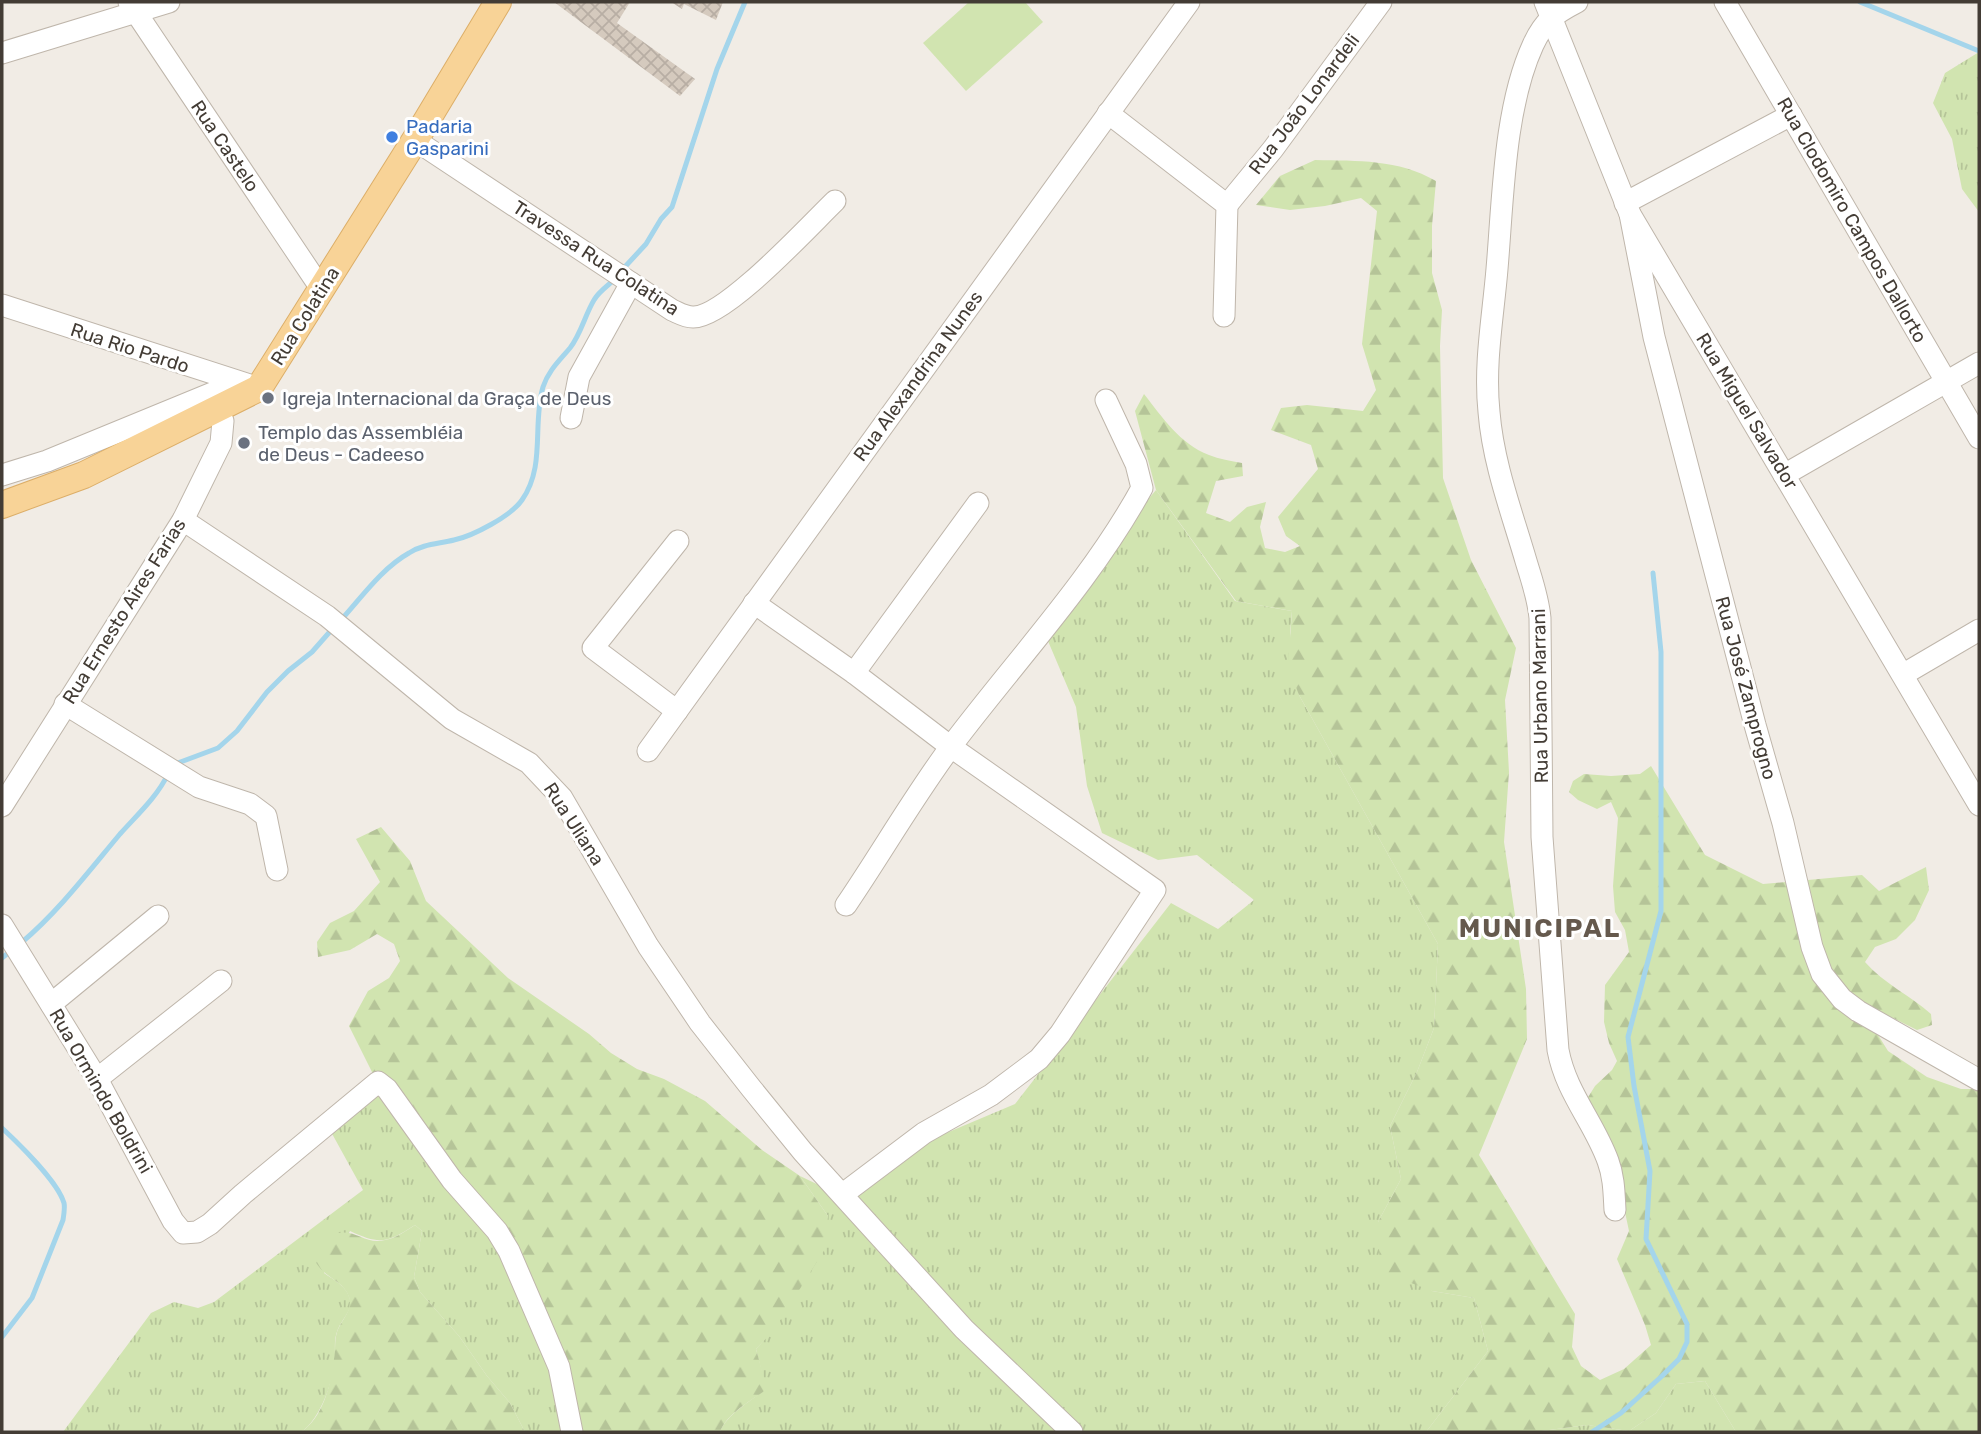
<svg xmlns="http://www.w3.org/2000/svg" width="1981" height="1434" font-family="Rubik,sans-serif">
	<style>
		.grass { fill: url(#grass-tufts) }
		.forest { fill: url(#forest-firs) }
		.pitch { fill: #d1e4b0 }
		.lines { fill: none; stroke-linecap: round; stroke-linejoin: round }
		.stream { stroke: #a4d5eb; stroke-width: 5 }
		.building { fill: url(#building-cross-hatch) }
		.minor-casing { stroke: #bfb6ab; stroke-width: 23 }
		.major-casing { stroke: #dcae68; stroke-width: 28 }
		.minor { stroke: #fff; stroke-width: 21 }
		.major { stroke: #f8d397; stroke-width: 26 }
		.shop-dot { fill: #3f7fe0; stroke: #fff; stroke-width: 2.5 }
		.worship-dot { fill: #6b7280; stroke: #fff; stroke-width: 2.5 }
		.labels { text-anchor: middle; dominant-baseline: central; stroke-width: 6; stroke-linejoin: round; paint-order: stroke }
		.street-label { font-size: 19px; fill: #433c35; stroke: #fff }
		.shop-label { font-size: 19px; fill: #366cbe; stroke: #fff; text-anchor: start }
		.worship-label { font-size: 19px; fill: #5b616d; stroke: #fff; text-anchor: start }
		.district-label { font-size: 26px; font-weight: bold; letter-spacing: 2px; fill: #65594d; stroke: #fff }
	</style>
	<defs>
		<pattern id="grass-tufts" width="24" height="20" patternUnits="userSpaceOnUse" patternTransform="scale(1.75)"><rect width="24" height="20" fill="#d1e4b0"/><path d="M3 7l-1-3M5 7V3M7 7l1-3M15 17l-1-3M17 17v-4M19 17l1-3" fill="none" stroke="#b5c498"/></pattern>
		<pattern id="forest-firs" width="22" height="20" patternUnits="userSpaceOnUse" patternTransform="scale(1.75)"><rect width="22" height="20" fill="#d1e4b0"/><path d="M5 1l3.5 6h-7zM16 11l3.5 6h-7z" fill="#b5c498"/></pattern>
		<pattern id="building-cross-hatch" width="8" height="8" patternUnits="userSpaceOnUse" patternTransform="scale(1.75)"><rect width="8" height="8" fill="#d5cabe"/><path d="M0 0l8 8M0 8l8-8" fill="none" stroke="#b8aea4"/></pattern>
	</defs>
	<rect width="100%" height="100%" fill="#f1ece5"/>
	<g class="grass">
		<polygon points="1979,52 1979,212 1962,189 1952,139 1933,103 1945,73"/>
		<path d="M 1156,490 L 1235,601 L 1292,611 L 1290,633 L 1299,695 L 1438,944 L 1434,1028 L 1417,1072 L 1390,1126 L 1401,1179 L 1378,1222 L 1432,1291 L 1474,1298 L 1488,1351 L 1426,1432 L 720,1432 C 726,1415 752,1400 766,1389 L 756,1349 C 791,1312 807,1263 828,1216 L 800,1176 L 825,1188 L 849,1185 L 887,1158 L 1015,1104 L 1171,903 L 1218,929 L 1254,900 L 1197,855 L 1158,860 L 1102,833 L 1087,786 L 1076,707 L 1045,634 L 1114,540 Z"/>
		<path d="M 369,1083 L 502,1234 L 581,1432 L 525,1432 L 510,1403 L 487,1376 L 459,1336 L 420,1292 L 414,1277 L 422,1231 L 415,1225 C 387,1243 380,1245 350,1231 L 324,1273 C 334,1280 348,1287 350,1300 C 352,1311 342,1319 338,1329 C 334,1338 335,1346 335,1355 C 335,1378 320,1420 301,1432 L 63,1432 L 151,1313 L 174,1302 L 198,1308 L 214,1302 L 363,1190 L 330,1130 Z"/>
		<polygon points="1705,1381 1736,1432 1534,1432 1587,1425 1629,1431 1656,1413 1676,1384"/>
	</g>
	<g class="forest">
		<path d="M 1315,160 C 1358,161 1398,159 1436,181 L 1432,226 L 1432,273 L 1442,310 L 1440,346 L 1443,478 L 1471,560 L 1516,648 L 1505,700 L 1509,772 L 1504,842 L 1526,989 L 1527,1039 L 1479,1155 L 1575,1314 L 1572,1347 L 1581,1366 L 1600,1380 L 1624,1369 L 1651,1345 L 1645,1325 L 1617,1259 L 1629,1231 L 1615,1165 L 1582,1107 L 1595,1086 L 1612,1070 L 1617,1061 L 1609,1043 L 1604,1022 L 1605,985 L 1629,952 L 1625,930 L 1615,912 L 1613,886 L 1618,818 L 1611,802 L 1597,809 L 1578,800 L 1569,792 L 1573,781 L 1584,774 L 1611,776 L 1640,774 L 1651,766 L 1705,855 L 1763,884 L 1862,875 L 1879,891 L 1926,867 L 1929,890 L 1915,920 L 1896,939 L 1875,947 L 1865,962 C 1884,984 1910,995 1931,1014 L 1932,1025 L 1917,1030 L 1891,1017 L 1870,1018 L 1870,1022 L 1888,1051 L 1927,1077 L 1961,1089 L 1979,1089 L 1979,1432 L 1736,1432 L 1705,1381 L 1676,1384 L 1656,1413 L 1629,1431 L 1587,1425 L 1534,1432 L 1426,1432 L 1488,1351 L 1474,1298 L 1432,1291 L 1380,1271 L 1378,1222 L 1401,1179 L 1390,1126 L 1417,1072 L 1434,1028 L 1438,944 L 1299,695 L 1288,666 L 1292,611 L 1236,601 L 1156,490 L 1135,411 L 1144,394 C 1162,417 1180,444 1209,455 C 1219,459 1231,461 1242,463 L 1243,476 L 1216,481 L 1206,513 L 1230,522 L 1247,507 L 1266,502 L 1260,527 L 1265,548 L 1285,552 L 1300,546 L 1286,536 L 1278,517 L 1318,469 L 1311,445 L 1271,430 L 1281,408 L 1307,405 L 1363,411 L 1376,390 L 1362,344 L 1377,211 L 1361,198 L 1325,206 L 1290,210 L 1256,205 L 1280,176 Z"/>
		<path d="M 381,827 L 410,861 L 426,901 L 508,978 L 589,1034 L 611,1053 L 637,1069 L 664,1079 L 705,1101 L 762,1150 L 800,1176 L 828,1216 L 825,1249 L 774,1330 L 756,1349 L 767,1389 C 752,1400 726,1414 720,1432 L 581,1432 L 531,1289 L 373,1074 L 349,1026 L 368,991 L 389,978 L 400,961 L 394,944 L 377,934 L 350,950 L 318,957 L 317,942 L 330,923 L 354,911 L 380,882 L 356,839 Z"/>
		<path d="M 415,1225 L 422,1231 L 414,1277 L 420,1292 L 459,1336 L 487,1376 L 510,1403 L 525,1432 L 301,1432 C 323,1418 331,1384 334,1359 C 336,1350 334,1342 337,1332 C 341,1320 353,1311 349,1297 C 343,1278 318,1278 312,1252 C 316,1245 320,1240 327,1237 C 353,1223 363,1246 385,1240 C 396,1238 406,1231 415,1225 Z"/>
	</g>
	<polygon class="pitch" points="969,2 1025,2 1043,22 966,91 923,43"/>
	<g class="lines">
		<g class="stream">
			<polyline points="1860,2 1979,51"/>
			<polyline points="622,270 646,244 661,219 672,207 717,69 745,2"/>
			<path d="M 341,620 C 361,598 382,568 409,553 C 423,544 438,544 454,540 C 473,536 511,516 522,500 C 546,466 532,424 543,387 C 548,371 560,360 570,348 C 581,334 585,315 594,300 C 599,291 609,285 616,278"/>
			<polyline points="175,764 218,748 237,731 267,692 288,671 312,652 334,627"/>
			<path d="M 21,943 C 58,912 89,871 120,834 C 137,815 157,797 168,774"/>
			<polyline points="2,958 13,949"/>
			<path d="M 2,1128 C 18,1143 58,1182 64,1203 C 65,1208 64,1214 63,1220 L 32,1298 L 2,1337"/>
			<polyline points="1592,1432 1621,1413 1662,1376 1679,1359 1687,1342 1687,1324 1646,1239 1650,1171 1634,1086 1628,1037 1661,911 1661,652 1653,573"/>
		</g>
	</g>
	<g class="building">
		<polygon points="554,2 630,2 617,23 695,79 680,96"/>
		<polygon points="671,2 723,2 716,20 684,4 682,9"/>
	</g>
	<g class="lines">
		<defs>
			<g id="minor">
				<polyline points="129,2 322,290"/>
				<polyline points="1545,2 1630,214 1979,805"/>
				<path d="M 1577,2 C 1554,14 1544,21 1533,45 C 1504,108 1503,200 1497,269 C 1493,317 1484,364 1489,412 C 1493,463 1512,513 1526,561 C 1532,581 1538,597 1540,618 L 1542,837 L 1558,1050 C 1566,1093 1594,1122 1608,1161 C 1614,1177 1614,1193 1615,1210"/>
				<polyline points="1725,2 1979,438"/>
				<polyline points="2,53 169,2"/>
				<polyline points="1108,113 1227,205 1224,316"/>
				<path d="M 415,140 L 672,310 C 679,313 685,317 693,317 C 725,318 809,226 835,201"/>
				<polyline points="1625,203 1791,115"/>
				<polyline points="1227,205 1273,149 1381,2"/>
				<polyline points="1630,214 1654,337 1755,725 1783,823 1812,947 1822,974 1842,999 1858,1011 1979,1080"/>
				<polyline points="2,305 259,388"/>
				<polyline points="571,418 579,377 631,283"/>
				<polyline points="2,475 47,461 237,383"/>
				<polyline points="1784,475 1979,363"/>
				<polyline points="183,520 327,616 452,719 529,763 562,798 648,946 700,1023 751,1088 803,1152 964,1329 1072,1432"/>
				<polyline points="754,603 854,673 951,747 1155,890 1060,1034 1039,1059 991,1095 924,1133 843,1194"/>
				<polyline points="854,673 978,503"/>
				<polyline points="1904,674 1979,630"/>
				<polyline points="65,704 199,787 250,804 266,816 277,870"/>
				<polyline points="677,711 593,648 678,541"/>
				<polyline points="648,751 1189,2"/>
				<polyline points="2,806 183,520 221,443 223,421 218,409"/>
				<path d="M 846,905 C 882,852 914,796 952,745 C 1016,660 1091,581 1142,488 L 1136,464 L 1106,400"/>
				<polyline points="2,925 97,1079 173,1221 183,1233 197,1232 210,1224 243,1194 378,1082 387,1089 452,1180 497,1231 509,1251 559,1367 572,1432"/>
				<polyline points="51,1004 158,916"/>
				<polyline points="97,1079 221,981"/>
			</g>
			<polyline id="major" points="2,505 84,475 259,388 415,140 498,2"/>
		</defs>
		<use href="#minor" class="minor-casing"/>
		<use href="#major" class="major-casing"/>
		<use href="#minor" class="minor"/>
		<use href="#major" class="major"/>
	</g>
	<circle class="shop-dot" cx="392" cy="137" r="7"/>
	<g class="worship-dot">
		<circle cx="268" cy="398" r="7"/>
		<circle cx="244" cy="443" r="7"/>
	</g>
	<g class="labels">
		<g class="street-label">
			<text transform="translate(1304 104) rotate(-53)">Rua João Lonardeli</text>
			<text transform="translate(225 146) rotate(56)">Rua Castelo</text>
			<text transform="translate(1852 220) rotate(60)">Rua Clodomiro Campos Dallorto</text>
			<text transform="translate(596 258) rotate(33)">Travessa Rua Colatina</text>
			<text transform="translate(305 316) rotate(-58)">Rua Colatina</text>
			<text transform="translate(130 348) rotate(18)">Rua Rio Pardo</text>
			<text transform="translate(918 376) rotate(-54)">Rua Alexandrina Nunes</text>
			<text transform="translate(1747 411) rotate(59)">Rua Miguel Salvador</text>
			<text transform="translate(124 611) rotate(-58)">Rua Ernesto Aires Farias</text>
			<text transform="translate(1746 688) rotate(75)">Rua José Zamprogno</text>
			<text transform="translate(1540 696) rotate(-91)">Rua Urbano Marrani</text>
			<text transform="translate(574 824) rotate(57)">Rua Uliana</text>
			<text transform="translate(101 1091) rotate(60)">Rua Ormindo Boldrini</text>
		</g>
		<g class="shop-label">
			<text x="406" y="126">Padaria<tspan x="406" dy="22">Gasparini</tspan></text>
		</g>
		<g class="worship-label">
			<text x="282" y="398">Igreja Internacional da Graça de Deus</text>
			<text x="258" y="432">Templo das Assembléia<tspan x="258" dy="22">de Deus - Cadeeso</tspan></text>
		</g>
		<g class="district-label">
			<text x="1540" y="928">MUNICIPAL</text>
		</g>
	</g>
	<rect width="1981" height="1434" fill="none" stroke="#433c35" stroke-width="7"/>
</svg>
